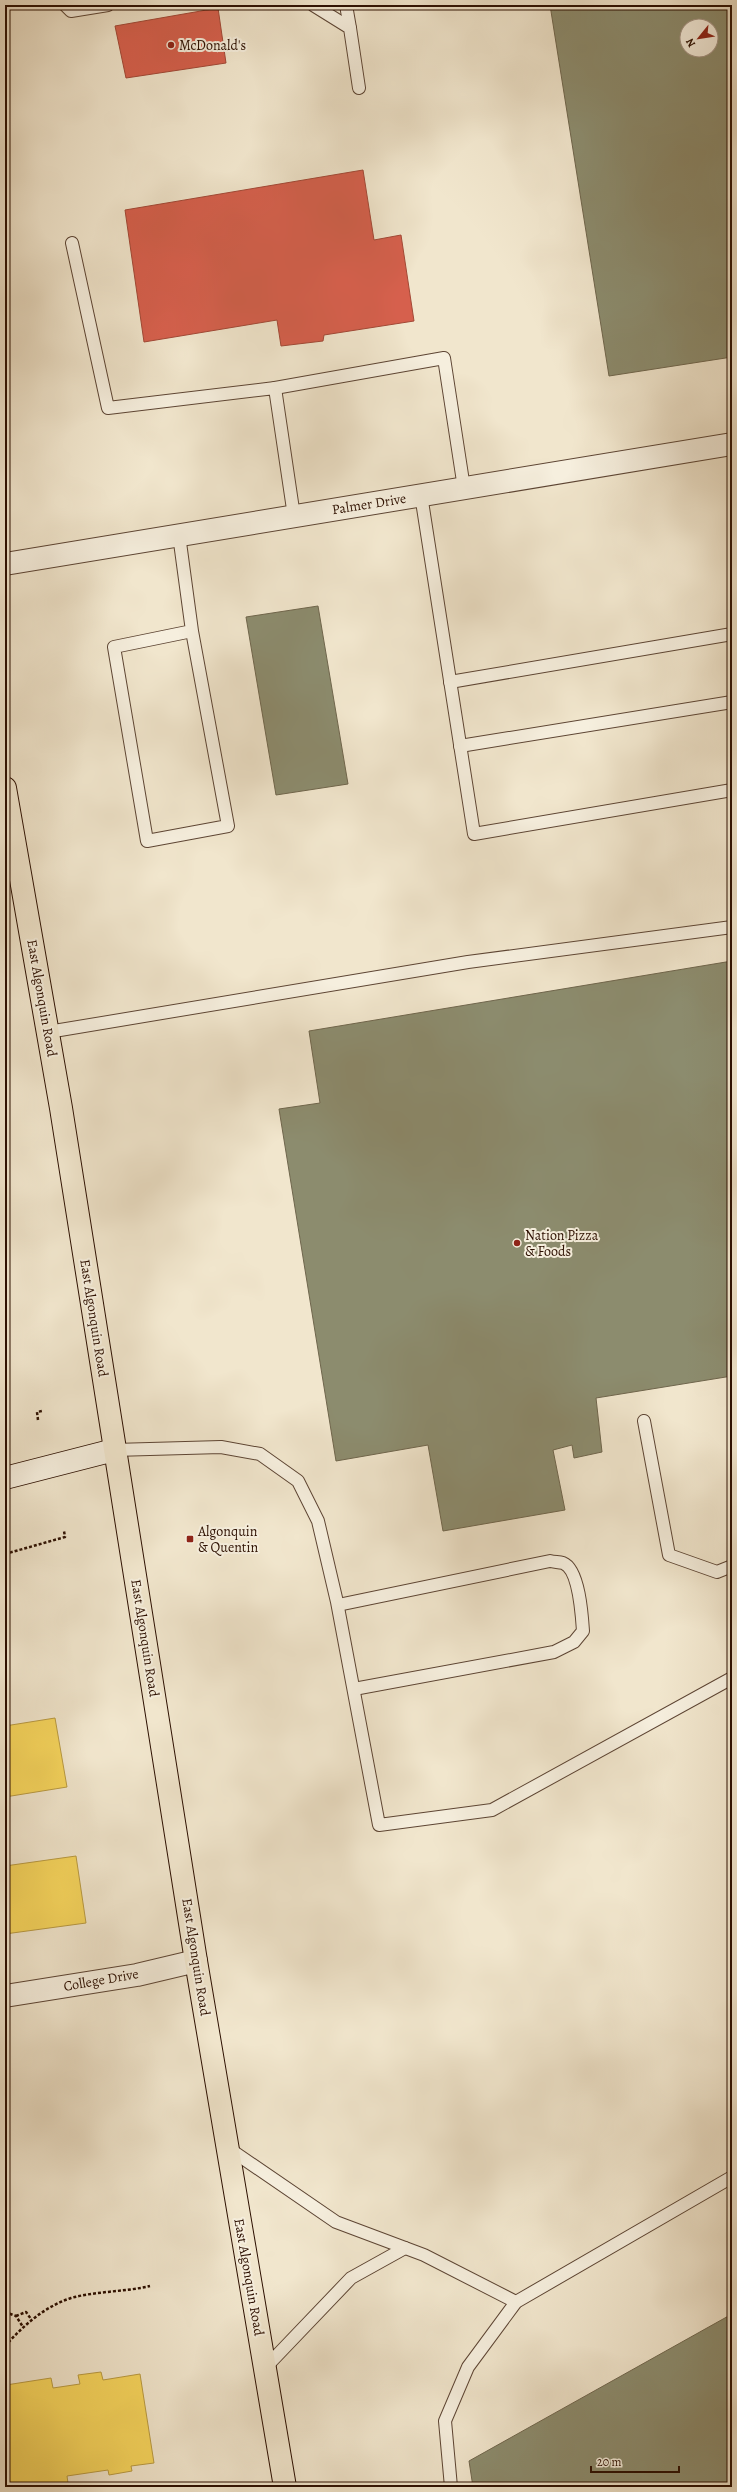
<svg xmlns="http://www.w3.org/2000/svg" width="737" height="2492" font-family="Alegreya,serif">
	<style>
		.homes { fill: #f6d55c; stroke: #b99a41 }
		.shops { fill: #d6604d; stroke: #a34836 }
		.industry { fill: #8c8c6e; stroke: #6f664d; fill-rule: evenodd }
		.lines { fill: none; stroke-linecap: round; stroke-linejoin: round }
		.lane-casing { stroke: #5d4534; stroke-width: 14 }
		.street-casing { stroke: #5d4534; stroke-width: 24 }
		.secondary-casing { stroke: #2c0f01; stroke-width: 24 }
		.primary-casing { stroke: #2c0f01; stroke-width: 24 }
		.path { stroke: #2c0f01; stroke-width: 2.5; stroke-dasharray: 3 2; stroke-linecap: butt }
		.lane { stroke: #f6efde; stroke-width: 12 }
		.street { stroke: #f6efde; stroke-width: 22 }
		.secondary { stroke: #f6efde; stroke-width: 22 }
		.primary { stroke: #f1e6cd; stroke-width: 22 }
		.poi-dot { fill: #8f2418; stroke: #f6efde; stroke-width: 1.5 }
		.labels { text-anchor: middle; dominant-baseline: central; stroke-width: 4; stroke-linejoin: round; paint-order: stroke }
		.poi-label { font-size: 14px; fill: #2c0f01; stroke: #f6efde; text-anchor: start }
		.street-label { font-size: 14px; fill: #2c0f01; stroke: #f6efde }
	</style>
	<rect width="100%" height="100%" fill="#f1e6cd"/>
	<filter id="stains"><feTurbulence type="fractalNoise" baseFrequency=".005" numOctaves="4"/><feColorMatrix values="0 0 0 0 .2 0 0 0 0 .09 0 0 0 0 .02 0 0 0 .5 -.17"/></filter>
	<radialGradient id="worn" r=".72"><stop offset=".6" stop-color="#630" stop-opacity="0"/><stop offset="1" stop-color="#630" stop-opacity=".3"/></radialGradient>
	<g class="homes">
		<polygon points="55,1718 67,1787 5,1797 5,1726"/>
		<polygon points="76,1856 86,1923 5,1934 5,1866"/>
		<polygon points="101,2372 103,2380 140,2374 154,2463 131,2466 132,2471 109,2475 108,2470 67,2476 68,2483 43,2487 22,2487 21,2483 5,2486 6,2385 51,2378 53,2388 80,2384 78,2375"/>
	</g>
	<g class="shops">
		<polygon points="218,8 226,63 126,78 115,26"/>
		<polygon points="363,170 374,240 401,235 414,321 324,335 323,341 281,346 277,320 144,342 125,210"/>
	</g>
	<g class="industry">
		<path d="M 550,5 L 732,5 L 732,357 L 609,376 ZM 687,26 L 711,26 L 711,50 L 687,50 Z"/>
		<polygon points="318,606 348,784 276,795 246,617"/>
		<polygon points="732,961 732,1376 596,1398 602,1452 574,1458 572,1445 553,1450 565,1510 443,1531 428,1445 336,1461 279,1109 320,1103 309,1031"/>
		<polygon points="732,2314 732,2487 473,2487 469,2461"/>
	</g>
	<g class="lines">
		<defs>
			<g id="lane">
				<polyline points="65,5 71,11 108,5"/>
				<polyline points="313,5 350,28 359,88"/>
				<polyline points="346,5 350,28"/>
				<polyline points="72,243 108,408 275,388 294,516"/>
				<polyline points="275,388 444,358 464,488"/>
				<polyline points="421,495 474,834 732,790"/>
				<polyline points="179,535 192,631 114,647 147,841 228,826 192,631"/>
				<polyline points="450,682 732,634"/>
				<polyline points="460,746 732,702"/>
				<polyline points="48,1032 468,962 732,927"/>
				<polyline points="644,1421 669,1555 717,1572 732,1566"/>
				<polyline points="114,1450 221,1447 260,1454 298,1481 318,1521 337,1602 379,1825 492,1810 732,1678"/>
				<path d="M 338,1605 L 550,1561 C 554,1562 559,1562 563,1563 C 579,1569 582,1616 583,1631 L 574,1642 L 554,1652 L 354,1689"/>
				<polyline points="228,2148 336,2222 424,2255 516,2302"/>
				<polyline points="265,2368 351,2278 405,2248"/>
				<polyline points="451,2487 445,2421 468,2367 516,2302 732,2177"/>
			</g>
			<g id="street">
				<polyline points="5,564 732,444"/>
				<polyline points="5,1996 137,1975 196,1961"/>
			</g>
			<polyline id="secondary" points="5,1478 114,1450"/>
			<polyline id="primary" points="5,788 61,1108 196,1961 285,2487"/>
		</defs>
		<use href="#lane" class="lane-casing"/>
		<use href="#street" class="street-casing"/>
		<use href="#secondary" class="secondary-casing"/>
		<use href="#primary" class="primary-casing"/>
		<g class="path">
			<polyline points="38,1420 37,1412 42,1411"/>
			<polyline points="5,1554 65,1537 64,1531"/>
			<polyline points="5,2312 16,2316 23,2327"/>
			<polyline points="16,2316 26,2312 31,2319"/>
			<path d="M 5,2346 C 24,2325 44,2307 71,2298 C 96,2291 125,2292 150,2286"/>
		</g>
		<use href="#lane" class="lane"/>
		<use href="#street" class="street"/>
		<use href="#secondary" class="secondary"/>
		<use href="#primary" class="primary"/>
	</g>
	<g class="poi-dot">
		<circle cx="171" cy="45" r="4"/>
		<circle cx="517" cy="1243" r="4"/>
		<rect x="186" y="1535" width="8" height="8" rx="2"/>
	</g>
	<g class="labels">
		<g class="poi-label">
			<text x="179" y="45">McDonald's</text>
			<text x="525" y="1235">Nation Pizza<tspan x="525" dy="16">&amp; Foods</tspan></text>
			<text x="198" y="1531">Algonquin<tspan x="198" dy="16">&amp; Quentin</tspan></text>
		</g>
		<g class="street-label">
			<text transform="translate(369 504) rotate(-9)">Palmer Drive</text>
			<text transform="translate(42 998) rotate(80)">East Algonquin Road</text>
			<text transform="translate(94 1318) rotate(81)">East Algonquin Road</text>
			<text transform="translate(145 1638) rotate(81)">East Algonquin Road</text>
			<text transform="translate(196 1957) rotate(81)">East Algonquin Road</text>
			<text transform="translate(101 1980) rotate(-10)">College Drive</text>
			<text transform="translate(249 2277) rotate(80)">East Algonquin Road</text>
		</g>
	</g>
	<rect width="737" height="2492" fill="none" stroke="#f1e6cd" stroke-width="20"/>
	<rect x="6" y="6" width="725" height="2480" fill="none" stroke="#2c0f01" stroke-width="2"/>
	<rect x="10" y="10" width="717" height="2472" fill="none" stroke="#2c0f01"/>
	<g transform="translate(699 38) rotate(240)"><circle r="19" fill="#f6efde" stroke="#a59586"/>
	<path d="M0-3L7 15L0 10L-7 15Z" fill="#8f2418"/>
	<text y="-6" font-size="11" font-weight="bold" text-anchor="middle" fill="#2c0f01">N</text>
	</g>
	<path d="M591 2466v6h88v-6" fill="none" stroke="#2c0f01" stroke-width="2"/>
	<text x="597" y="2466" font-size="12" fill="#2c0f01" stroke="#f6efde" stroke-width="3" paint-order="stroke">20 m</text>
	<rect width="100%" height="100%" filter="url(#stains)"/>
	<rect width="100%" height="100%" fill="url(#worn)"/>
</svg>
